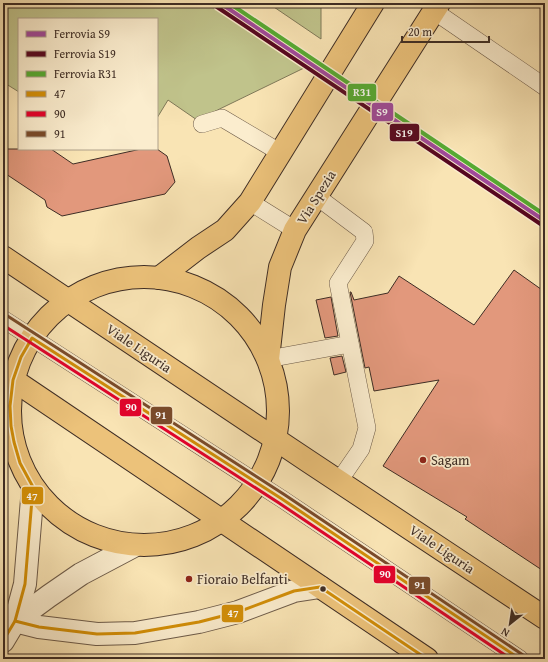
<svg xmlns="http://www.w3.org/2000/svg" width="548" height="662" font-family="'Gentium Book Plus',serif">
	<style>
		.green { fill: #c0c38b; stroke: #7f7858 }
		.building { fill: #e2987c; stroke: #3e2d25 }
		.lines { fill: none; stroke-linecap: round; stroke-linejoin: round }
		.lane-casing { stroke: #6d5b49; stroke-width: 18 }
		.street-casing { stroke: #6d5b49; stroke-width: 24 }
		.primary-casing { stroke: #3e2d25; stroke-width: 24 }
		.lane { stroke: #fbedce; stroke-width: 17 }
		.street { stroke: #fbedce; stroke-width: 22 }
		.primary { stroke: #ecc27a; stroke-width: 22 }
		.bus-1-casing { stroke: #fbedce; stroke-width: 6 }
		.bus-2-casing { stroke: #fbedce; stroke-width: 6 }
		.bus-3-casing { stroke: #fbedce; stroke-width: 6 }
		.bus-1 { stroke: #d28e07; stroke-width: 3 }
		.bus-2 { stroke: #e4002b; stroke-width: 3 }
		.bus-3 { stroke: #7a4b2a; stroke-width: 3 }
		.rail-1-casing { stroke: #fbedce; stroke-width: 7 }
		.rail-2-casing { stroke: #fbedce; stroke-width: 7 }
		.rail-3-casing { stroke: #fbedce; stroke-width: 7 }
		.rail-1 { stroke: #a0499a; stroke-width: 4 }
		.rail-2 { stroke: #56061f; stroke-width: 4 }
		.rail-3 { stroke: #55ab32; stroke-width: 4 }
		.poi-dot { fill: #8f2418; stroke: #fbedce; stroke-width: 1.5 }
		.bus-dot { fill: #3e2d25; stroke: #fbedce; stroke-width: 1.5 }
		.labels { text-anchor: middle; dominant-baseline: central; stroke-width: 3.5; stroke-linejoin: round; paint-order: stroke }
		.street-label { font-size: 14px; fill: #3e2d25; stroke: #fbedce }
		.poi-label { font-size: 14px; fill: #3e2d25; stroke: #fbedce; text-anchor: start }
		.line-badge { stroke: #fbedce; stroke-width: 1.5 }
		.badge-label { font-size: 11px; text-anchor: middle; font-weight: bold; fill: #fff }
	</style>
	<rect width="100%" height="100%" fill="#f9e4b4"/>
	<filter id="stains"><feTurbulence type="fractalNoise" baseFrequency=".005" numOctaves="4"/><feColorMatrix values="0 0 0 0 .2 0 0 0 0 .09 0 0 0 0 .02 0 0 0 .5 -.17"/></filter>
	<radialGradient id="worn" r=".72"><stop offset=".6" stop-color="#630" stop-opacity="0"/><stop offset="1" stop-color="#630" stop-opacity=".3"/></radialGradient>
	<g class="green">
		<polygon points="3,3 206,3 304,68 197,120 168,100 157,118 157,19 19,19 19,92 3,82"/>
		<polygon points="268,3 321,3 321,39"/>
	</g>
	<g class="building">
		<polygon points="3,149 51,149 73,164 141,149 157,149 167,156 175,182 165,194 62,216 47,207 45,200 3,172"/>
		<polygon points="514,270 545,292 545,572 465,519 467,517 383,466 439,380 374,391 369,367 365,368 350,292 351,292 354,300 388,293 399,276 474,325"/>
		<polygon points="331,297 338,336 325,338 316,300"/>
		<polygon points="342,356 346,372 334,375 330,358"/>
	</g>
	<g class="lines">
		<defs>
			<g id="lane">
				<polyline points="434,11 545,87"/>
				<polyline points="202,124 222,118 281,153"/>
				<polyline points="316,196 364,232 365,241 338,283 367,428 361,449 339,481"/>
				<polyline points="250,202 295,230"/>
				<polyline points="3,319 282,499 520,659"/>
				<polyline points="268,359 350,344"/>
			</g>
			<g id="street">
				<polyline points="15,621 39,627 97,634 135,633 199,622 238,612 294,591 320,587"/>
				<polyline points="15,621 49,596 81,574 134,546"/>
				<polyline points="3,641 15,621 25,584 33,487"/>
			</g>
			<g id="primary">
				<polyline points="3,257 308,461 545,618"/>
				<circle cx="144" cy="411" r="134"/>
				<polyline points="159,278 198,248 225,230 250,202 373,3"/>
				<polyline points="268,359 274,305 280,267 295,230 439,3"/>
				<polyline points="3,373 427,659"/>
			</g>
		</defs>
		<use href="#lane" class="lane-casing"/>
		<use href="#street" class="street-casing"/>
		<use href="#primary" class="primary-casing"/>
		<use href="#lane" class="lane"/>
		<use href="#street" class="street"/>
		<use href="#primary" class="primary"/>
		<defs>
			<g id="bus-1">
				<polyline points="15,621 39,627 97,634 135,633 199,622 238,612 294,591 320,587 427,659"/>
				<polyline points="3,641 15,621 25,584 33,487 20,463 14,442 11,426 10,406 13,380 21,357 32,338 282,499 520,659"/>
			</g>
			<polyline id="bus-2" points="3,325 279,503 511,659"/>
			<polyline id="bus-3" points="6,315 285,495 523,655"/>
		</defs>
		<use href="#bus-1" class="bus-1-casing"/>
		<use href="#bus-2" class="bus-2-casing"/>
		<use href="#bus-3" class="bus-3-casing"/>
		<use href="#bus-1" class="bus-1"/>
		<use href="#bus-2" class="bus-2"/>
		<use href="#bus-3" class="bus-3"/>
		<defs>
			<polyline id="rail-1" points="220,3 545,221"/>
			<polyline id="rail-2" points="217,7 542,225"/>
			<polyline id="rail-3" points="229,3 545,215"/>
		</defs>
		<use href="#rail-1" class="rail-1-casing"/>
		<use href="#rail-2" class="rail-2-casing"/>
		<use href="#rail-3" class="rail-3-casing"/>
		<use href="#rail-1" class="rail-1"/>
		<use href="#rail-2" class="rail-2"/>
		<use href="#rail-3" class="rail-3"/>
	</g>
	<g class="poi-dot">
		<circle cx="423" cy="460" r="4"/>
		<circle cx="189" cy="579" r="4"/>
	</g>
	<circle class="bus-dot" cx="323" cy="589" r="3.5"/>
	<g class="labels">
		<g class="street-label">
			<text transform="translate(316 197) rotate(-58)">Via Spezia</text>
			<text transform="translate(139 348) rotate(34)">Viale Liguria</text>
			<text transform="translate(442 549) rotate(34)">Viale Liguria</text>
		</g>
		<g class="poi-label">
			<text x="431" y="460">Sagam</text>
			<text x="197" y="579">Fioraio Belfanti</text>
		</g>
	</g>
	<g class="line-badge">
		<rect x="347" y="83" width="30" height="19" rx="4" fill="#55ab32"/>
		<rect x="371" y="102" width="23" height="20" rx="4" fill="#a0499a"/>
		<rect x="389" y="123" width="31" height="19" rx="4" fill="#56061f"/>
		<rect x="119" y="398" width="23" height="19" rx="4" fill="#e4002b"/>
		<rect x="150" y="406" width="23" height="19" rx="4" fill="#7a4b2a"/>
		<rect x="21" y="486" width="23" height="19" rx="4" fill="#d28e07"/>
		<rect x="373" y="565" width="23" height="19" rx="4" fill="#e4002b"/>
		<rect x="408" y="576" width="23" height="19" rx="4" fill="#7a4b2a"/>
		<rect x="221" y="604" width="23" height="19" rx="4" fill="#d28e07"/>
	</g>
	<g class="badge-label">
		<text x="362" y="96">R31</text>
		<text x="382" y="116">S9</text>
		<text x="404" y="137">S19</text>
		<text x="131" y="411">90</text>
		<text x="161" y="419">91</text>
		<text x="32" y="500">47</text>
		<text x="385" y="578">90</text>
		<text x="420" y="589">91</text>
		<text x="233" y="617">47</text>
	</g>
	<rect width="548" height="662" fill="none" stroke="#f9e4b4" stroke-width="16"/>
	<rect x="4" y="4" width="540" height="654" fill="none" stroke="#3e2d25" stroke-width="2"/>
	<rect x="8" y="8" width="532" height="646" fill="none" stroke="#3e2d25"/>
	<rect x="18" y="18" width="140" height="132" fill="#fbedce" stroke="#afa08a"/>
	<rect x="26" y="31" width="20" height="6" fill="#a0499a" stroke="#afa08a"/>
	<text x="54" y="38" font-size="12" fill="#3e2d25">Ferrovia S9</text>
	<rect x="26" y="51" width="20" height="6" fill="#56061f" stroke="#afa08a"/>
	<text x="54" y="58" font-size="12" fill="#3e2d25">Ferrovia S19</text>
	<rect x="26" y="71" width="20" height="6" fill="#55ab32" stroke="#afa08a"/>
	<text x="54" y="78" font-size="12" fill="#3e2d25">Ferrovia R31</text>
	<rect x="26" y="91" width="20" height="6" fill="#d28e07" stroke="#afa08a"/>
	<text x="54" y="98" font-size="12" fill="#3e2d25">47</text>
	<rect x="26" y="111" width="20" height="6" fill="#e4002b" stroke="#afa08a"/>
	<text x="54" y="118" font-size="12" fill="#3e2d25">90</text>
	<rect x="26" y="131" width="20" height="6" fill="#7a4b2a" stroke="#afa08a"/>
	<text x="54" y="138" font-size="12" fill="#3e2d25">91</text>
	<g transform="translate(510 624) rotate(210)" stroke="#fbedce" stroke-width="3" paint-order="stroke">
	<path d="M0-3L7 15L0 10L-7 15Z" fill="#3e2d25"/>
	<text y="-6" font-size="11" font-weight="bold" text-anchor="middle" fill="#3e2d25">N</text>
	</g>
	<path d="M402 36v6h87v-6" fill="none" stroke="#3e2d25" stroke-width="2"/>
	<text x="408" y="36" font-size="12" fill="#3e2d25" stroke="#fbedce" stroke-width="3" paint-order="stroke">20 m</text>
	<rect width="100%" height="100%" filter="url(#stains)"/>
	<rect width="100%" height="100%" fill="url(#worn)"/>
</svg>
